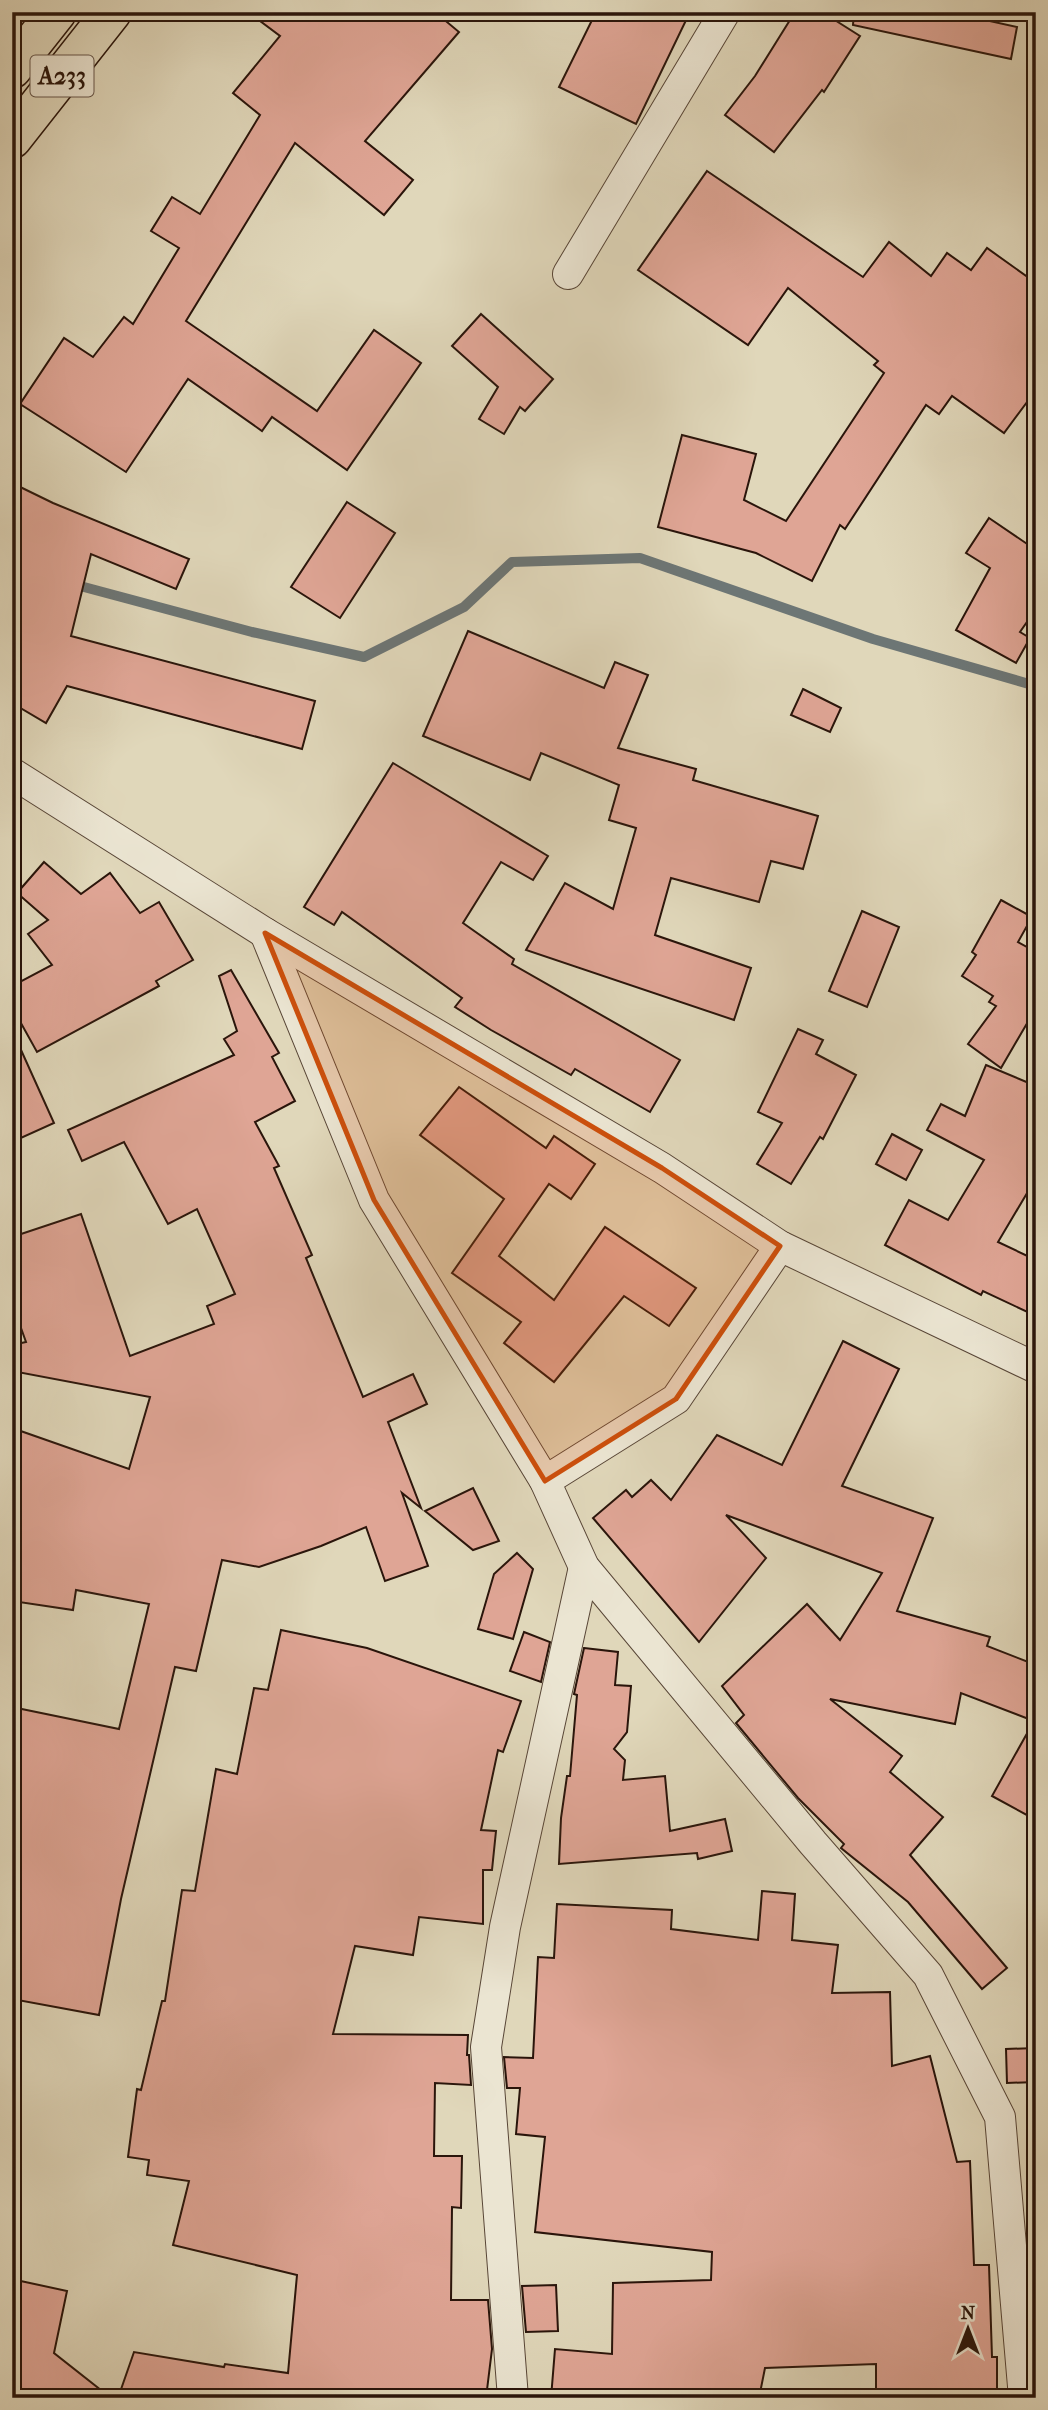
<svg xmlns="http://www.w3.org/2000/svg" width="1048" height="2410" font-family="'IM FELL French Canon',serif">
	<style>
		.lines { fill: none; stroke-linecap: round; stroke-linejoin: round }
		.stream { stroke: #6d7675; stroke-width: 10 }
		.building { fill: #dfa595; stroke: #2a150b; stroke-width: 2 }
		.minor-casing { stroke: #584637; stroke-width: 32 }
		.trunk-casing { stroke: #2a150b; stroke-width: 41 }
		.minor { stroke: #ebe5d2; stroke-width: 30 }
		.trunk { stroke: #e0d7ba; stroke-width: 38 }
		.marked { fill: #cc4f0c; fill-opacity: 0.2; stroke: #cc4f0c; stroke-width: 5; stroke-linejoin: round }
		.labels { text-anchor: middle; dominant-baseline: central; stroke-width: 6; stroke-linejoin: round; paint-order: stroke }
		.shield { fill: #ebe5d2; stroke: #645347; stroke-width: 2 }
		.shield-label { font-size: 24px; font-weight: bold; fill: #2a150b }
	</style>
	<rect width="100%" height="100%" fill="#e0d7ba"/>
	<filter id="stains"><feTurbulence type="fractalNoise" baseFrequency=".00286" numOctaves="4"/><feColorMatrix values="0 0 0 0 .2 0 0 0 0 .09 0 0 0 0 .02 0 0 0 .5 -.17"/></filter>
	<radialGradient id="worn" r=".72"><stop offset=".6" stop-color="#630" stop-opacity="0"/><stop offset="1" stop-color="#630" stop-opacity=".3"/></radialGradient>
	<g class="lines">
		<polyline class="stream" points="69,583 252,632 364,657 464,607 512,562 640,558 873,639 1036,686"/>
	</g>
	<g class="building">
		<polygon points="248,12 435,12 459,32 365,141 413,180 384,215 295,143 186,321 317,411 374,330 421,363 347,470 272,417 262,431 188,379 126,472 20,404 64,338 93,357 124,317 133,324 179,248 151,231 172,197 200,214 260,115 233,93 280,36"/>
		<polygon points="596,12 690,12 636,124 559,87"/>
		<polygon points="795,12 822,12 860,36 824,92 822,90 774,152 725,115 755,76"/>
		<polygon points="854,12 949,12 1017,27 1011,59 853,25"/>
		<polygon points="707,171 863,277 889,242 931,276 947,253 971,270 987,248 1036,283 1036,390 1004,433 952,396 939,414 926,405 845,529 840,525 812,581 756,553 658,527 682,435 756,454 744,500 786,521 884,373 874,365 878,361 788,288 748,345 638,270"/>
		<polygon points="481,314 553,379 525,411 520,407 504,434 479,419 498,387 452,346"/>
		<polygon points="12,483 53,503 189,559 176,589 91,554 71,636 315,701 302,749 67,686 46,723 12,703"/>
		<polygon points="347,502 395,533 340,618 291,587"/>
		<polygon points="989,518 1036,550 1036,609 1020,632 1030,638 1016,663 956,630 990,568 966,553"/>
		<polygon points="468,631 604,688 615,662 648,675 618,748 696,769 693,780 818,816 803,869 771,861 759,902 671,878 655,935 751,968 734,1020 526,950 565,883 613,909 636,828 609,820 619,785 541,753 530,780 423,736"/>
		<polygon points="803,689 841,708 830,732 791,715"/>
		<polygon points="393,763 548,856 533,880 501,862 463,923 514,959 512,964 680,1060 650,1112 575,1069 571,1075 491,1030 455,1007 462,998 342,912 334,925 304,907"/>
		<polygon points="44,862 81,894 110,873 140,913 159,902 193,960 156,981 159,986 37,1052 12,1007 12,986 52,965 28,934 48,920 17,893"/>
		<polygon points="1001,900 1032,917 1018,942 1036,952 1036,1008 1001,1068 968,1044 996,1006 989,1002 993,996 962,976 976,955 972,952"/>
		<polygon points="862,911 899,927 867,1007 829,991"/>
		<polygon points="231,970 279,1053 272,1057 295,1101 255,1122 279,1166 274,1168 312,1255 306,1258 363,1397 413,1374 427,1404 388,1422 421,1508 402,1493 428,1566 385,1581 366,1527 321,1546 259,1567 222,1560 196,1671 175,1667 121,1899 99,2015 12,1999 12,1707 119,1729 149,1604 76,1590 73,1610 12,1601 12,1428 129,1469 150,1397 12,1371 12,1345 26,1342 12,1303 12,1237 81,1214 130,1356 214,1324 207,1306 235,1294 197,1209 168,1224 124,1142 82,1161 68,1130 234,1055 224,1039 237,1031 219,976"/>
		<polygon points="798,1029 823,1040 816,1054 856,1075 823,1139 820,1137 791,1184 757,1164 782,1123 758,1112"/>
		<polygon points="12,1030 54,1123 12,1142"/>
		<polygon points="986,1065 1036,1086 1036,1178 998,1242 1036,1260 1036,1316 983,1291 981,1295 885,1245 909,1200 948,1220 984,1160 927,1130 941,1104 965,1116"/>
		<polygon points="459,1087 546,1148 554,1136 595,1164 571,1199 549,1184 499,1256 554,1300 605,1227 696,1288 669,1326 624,1296 554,1382 504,1343 521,1322 452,1273 504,1199 420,1135"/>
		<polygon points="892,1134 922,1150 906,1180 876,1164"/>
		<polygon points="843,1341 899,1369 842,1486 933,1518 897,1611 990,1637 987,1646 1036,1665 1036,1820 992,1796 1034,1721 961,1693 955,1724 830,1699 902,1756 890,1772 943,1817 910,1855 1007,1968 982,1989 908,1902 841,1848 844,1844 798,1798 736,1723 744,1715 722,1686 807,1604 840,1640 882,1573 726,1515 766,1558 699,1642 593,1518 626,1490 632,1497 651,1480 671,1500 717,1435 782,1465"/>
		<polygon points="473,1488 499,1541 473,1550 425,1511"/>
		<polygon points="517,1553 533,1569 513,1639 478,1629 494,1574"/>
		<polygon points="281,1630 367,1648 521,1701 503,1752 498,1750 481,1830 496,1831 492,1870 483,1870 483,1924 419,1917 413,1955 355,1946 333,2034 468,2035 467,2055 469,2055 471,2085 435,2083 434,2156 462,2156 461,2208 452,2207 451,2300 488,2300 492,2349 486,2398 118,2398 134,2352 224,2367 225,2364 288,2373 297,2275 173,2245 189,2181 147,2175 149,2160 128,2157 137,2089 141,2090 162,2001 165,2001 182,1890 195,1891 216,1769 237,1774 254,1688 268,1690"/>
		<polygon points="524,1632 550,1642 541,1682 510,1671"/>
		<polygon points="584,1648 618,1652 615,1685 631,1686 627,1732 614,1749 625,1760 623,1780 665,1776 670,1831 725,1819 732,1851 698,1859 697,1853 559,1864 561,1818 567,1776 570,1776 577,1695 574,1694"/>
		<polygon points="762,1891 795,1894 792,1940 838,1945 832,1993 890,1992 892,2066 930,2056 957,2162 970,2161 974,2265 989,2265 992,2357 997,2357 997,2398 876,2398 876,2364 765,2368 759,2398 551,2398 555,2349 612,2354 613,2283 711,2280 712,2252 535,2232 545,2137 516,2134 520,2088 507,2088 504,2057 533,2058 538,1957 554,1958 557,1904 672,1910 671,1929 758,1940"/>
		<polygon points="1036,2048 1036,2082 1007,2083 1006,2049"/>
		<polygon points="16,2280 67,2291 54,2353 111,2398 12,2398 12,2298"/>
		<polygon points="556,2285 558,2331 526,2332 522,2286"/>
	</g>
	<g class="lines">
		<defs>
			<g id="minor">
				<polyline points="568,274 725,12"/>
				<polyline points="12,773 265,933 662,1168 780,1246 1036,1368"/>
				<polyline points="265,933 374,1200 545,1481 584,1567 813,1843 928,1975 1000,2117 1024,2398"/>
				<polyline points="545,1481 676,1399 780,1246"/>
				<polyline points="513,2398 486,2047 505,1927 584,1567"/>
			</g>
			<g id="trunk">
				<polyline points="12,69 57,12"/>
				<polyline points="12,139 112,12"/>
			</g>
		</defs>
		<use href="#minor" class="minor-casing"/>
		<use href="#trunk" class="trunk-casing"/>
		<use href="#minor" class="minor"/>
		<use href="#trunk" class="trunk"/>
	</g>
	<path class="marked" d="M 265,933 L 662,1168 L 780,1246 L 676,1399 L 545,1481 L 374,1200 Z"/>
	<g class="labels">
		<rect class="shield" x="30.5" y="55.5" width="63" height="41" rx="5"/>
		<g class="shield-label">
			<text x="62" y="76">A233</text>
		</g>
	</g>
	<rect width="1048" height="2410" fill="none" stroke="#e0d7ba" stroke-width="42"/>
	<rect x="14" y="14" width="1020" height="2382" fill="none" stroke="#2a150b" stroke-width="3.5"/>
	<rect x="21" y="21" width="1006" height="2368" fill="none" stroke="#2a150b" stroke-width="2"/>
	<g transform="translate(968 2329)" stroke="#ebe5d2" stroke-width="5" paint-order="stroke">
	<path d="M0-5L12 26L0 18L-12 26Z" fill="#2a150b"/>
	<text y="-10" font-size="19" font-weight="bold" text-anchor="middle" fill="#2a150b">N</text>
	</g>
	<rect width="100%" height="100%" filter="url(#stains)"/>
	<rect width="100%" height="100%" fill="url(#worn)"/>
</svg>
